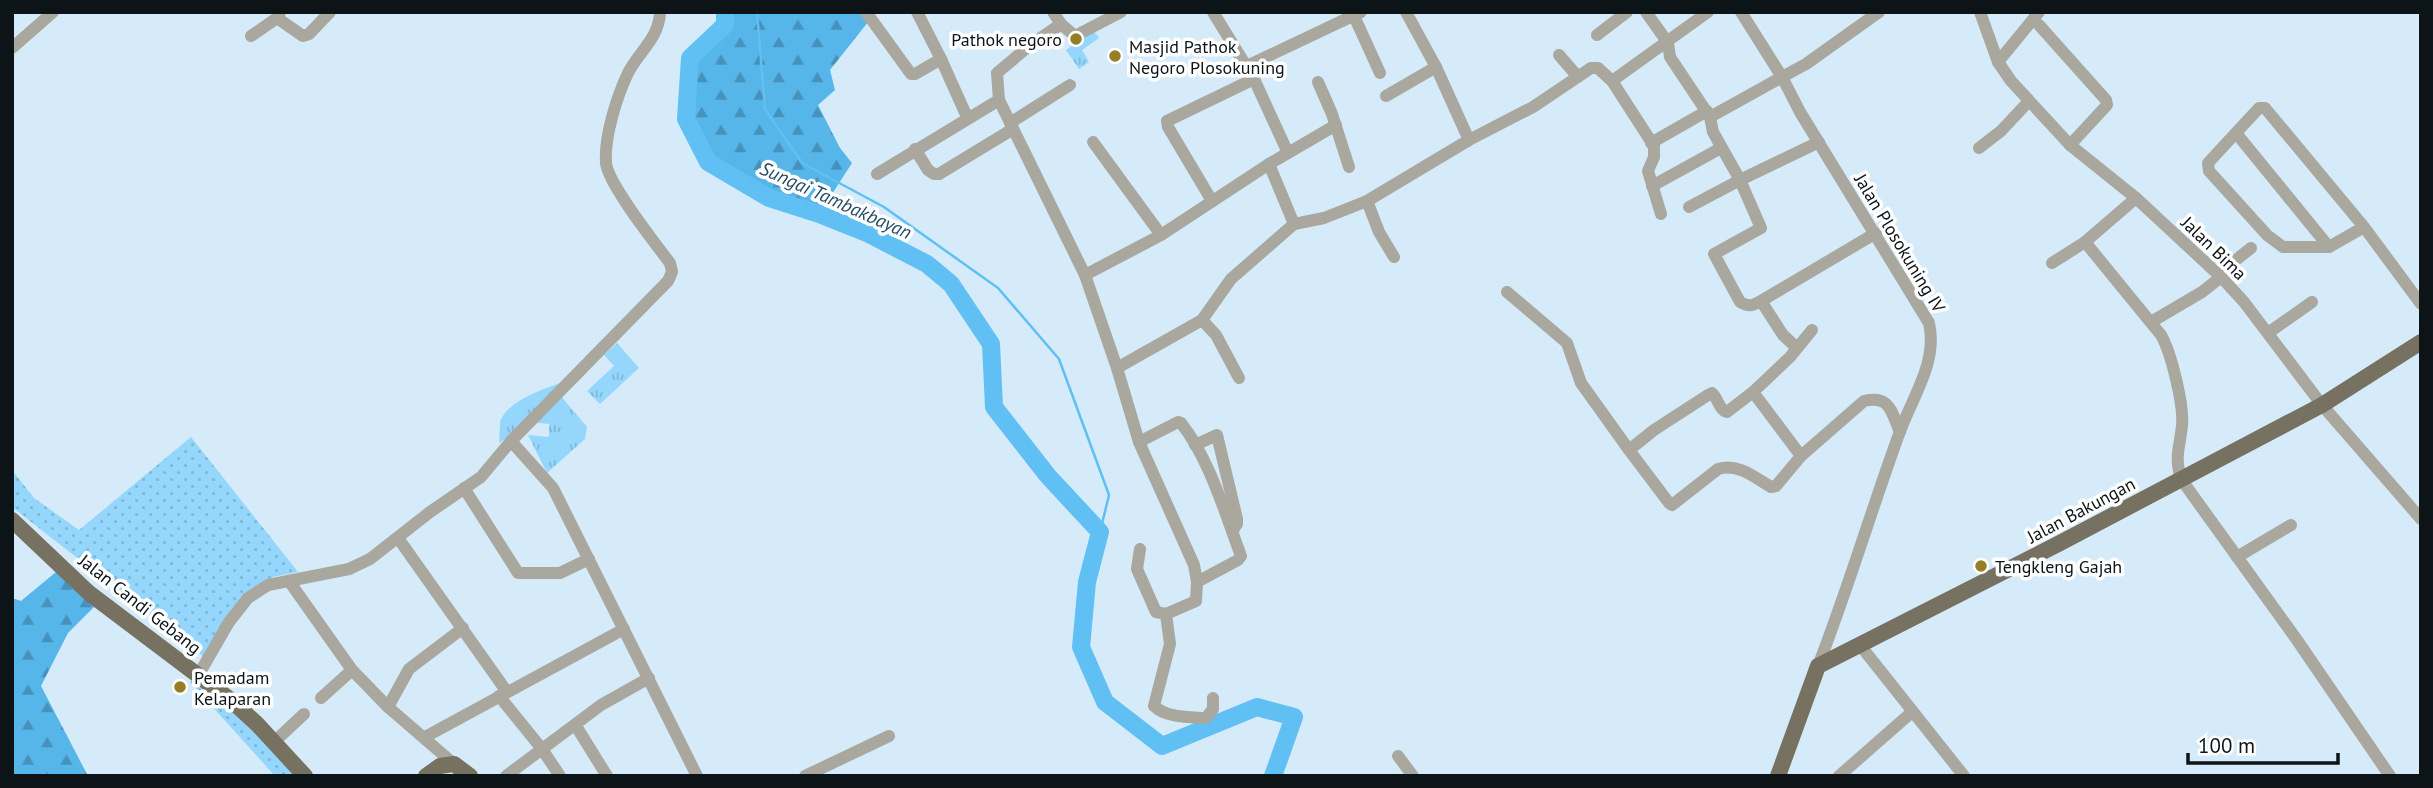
<svg xmlns="http://www.w3.org/2000/svg" width="2433" height="788" font-family="'PT Sans',sans-serif">
	<style>
		.grass { fill: url(#grass-dots) }
		.forest { fill: url(#forest-firs) }
		.park { fill: url(#park-tufts) }
		.lines { fill: none; stroke-linecap: round; stroke-linejoin: round }
		.stream { stroke: #60bff3; stroke-width: 2.5 }
		.river { stroke: #60bff3; stroke-width: 18 }
		.minor { stroke: #a9a79e; stroke-width: 12 }
		.major { stroke: #767161; stroke-width: 16 }
		.poi-dot { fill: #967e26; stroke: #fff; stroke-width: 2.5 }
		.labels { text-anchor: middle; dominant-baseline: central; stroke-width: 7; stroke-linejoin: round; paint-order: stroke }
		.poi-label { font-size: 18px; fill: #0c1418; stroke: #fff; text-anchor: start }
		.street-label { font-size: 18px; fill: #0c1418; stroke: #fff }
		.water-label { font-size: 19px; font-style: italic; fill: #244c62; stroke: #fff }
	</style>
	<defs>
		<pattern id="grass-dots" width="8" height="8" patternUnits="userSpaceOnUse" patternTransform="scale(1.75)"><rect width="8" height="8" fill="#95d6fc"/><path d="M2 2h.1M6 6h.1" fill="none" stroke="#7fb7d7" stroke-width="1.8" stroke-linecap="round"/></pattern>
		<pattern id="forest-firs" width="22" height="20" patternUnits="userSpaceOnUse" patternTransform="scale(1.75)"><rect width="22" height="20" fill="#56b5e9"/><path d="M5 1l3.5 6h-7zM16 11l3.5 6h-7z" fill="#4692bc"/></pattern>
		<pattern id="park-tufts" width="24" height="20" patternUnits="userSpaceOnUse" patternTransform="scale(1.75)"><rect width="24" height="20" fill="#95d6fc"/><path d="M3 7l-1-3M5 7V3M7 7l1-3M15 17l-1-3M17 17v-4M19 17l1-3" fill="none" stroke="#7fb7d7"/></pattern>
	</defs>
	<rect width="100%" height="100%" fill="#d5ebf9"/>
	<g class="grass">
		<polygon points="191,437 298,572 273,577 248,594 205,658 12,507 12,470 34,498 79,530"/>
		<polygon points="205,671 310,776 275,776 190,682"/>
	</g>
	<g class="forest">
		<polygon points="729,12 876,12 830,70 835,90 818,105 840,148 852,163 823,208 773,193 712,156 688,113 693,60 728,27"/>
		<polygon points="56,572 98,603 68,633 41,686 88,776 12,776 12,598 21,601"/>
	</g>
	<g class="park">
		<polygon points="1093,30 1099,38 1082,50 1089,62 1079,69 1066,50"/>
		<polygon points="617,343 639,368 600,404 587,391 614,366 604,355"/>
		<path d="M 560,383 L 519,430 L 499,443 C 500,436 499,425 501,419 C 511,400 541,390 560,383 Z"/>
		<polygon points="560,395 587,427 585,439 547,473 528,435 549,437 549,424 529,422"/>
	</g>
	<g class="lines">
		<polyline class="stream" points="757,12 765,109 802,163 884,207 998,288 1059,359 1109,495 1100,532"/>
		<polyline class="river" points="725,12 725,25 690,58 686,119 708,162 769,198 819,214 869,234 927,264 951,284 991,344 994,407 1048,476 1100,532 1087,582 1081,647 1105,702 1162,746 1257,707 1294,717 1273,776"/>
		<g class="minor">
			<polyline points="280,12 277,18 303,36 309,34 330,12"/>
			<polyline points="866,12 911,74 915,74 941,59 967,117"/>
			<polyline points="917,12 941,59"/>
			<polyline points="1053,12 1061,24 1075,36 1121,12"/>
			<polyline points="1213,12 1254,79 1288,153"/>
			<polyline points="1406,12 1436,67 1469,140"/>
			<polyline points="1646,12 1668,43 1670,57 1710,117 1782,77 1741,12"/>
			<polyline points="1980,12 1998,62 2011,81 2070,145 2136,198 2221,277 2244,302 2322,405 2421,519"/>
			<polyline points="1354,16 1380,73"/>
			<path d="M 1061,24 L 1029,46 L 997,73 L 999,100 L 1085,275 L 1117,368 L 1139,442 L 1194,565 L 1197,582 L 1196,601 L 1166,614 L 1170,644 L 1154,706 C 1166,718 1190,717 1206,718 L 1213,709 L 1213,698"/>
			<polyline points="2039,25 2106,100 2107,105 2070,145"/>
			<polyline points="1597,35 1627,12"/>
			<polyline points="251,36 277,18"/>
			<polyline points="12,48 53,12"/>
			<polyline points="1559,55 1578,77"/>
			<polyline points="1998,62 2039,12"/>
			<polyline points="1247,66 1361,12"/>
			<polyline points="1612,81 1654,146 1654,157 1648,171 1661,214"/>
			<polyline points="1318,82 1332,114 1349,167"/>
			<polyline points="1386,96 1436,67"/>
			<polyline points="1710,117 1713,132 1740,180 1819,142"/>
			<polyline points="1010,123 1070,85"/>
			<polyline points="2236,133 2329,247"/>
			<polyline points="1093,142 1161,235"/>
			<polyline points="1651,143 1707,111"/>
			<polyline points="1979,148 2001,131 2029,101"/>
			<polyline points="915,149 928,170 934,174 939,174 1013,129"/>
			<polyline points="1269,164 1294,224"/>
			<polyline points="877,174 999,100"/>
			<polyline points="1652,186 1721,148"/>
			<polyline points="1212,201 1168,127 1167,121 1254,79"/>
			<polyline points="1367,201 1379,232 1394,257"/>
			<path d="M 1689,207 L 1740,180 L 1761,228 L 1714,254 L 1740,302 C 1749,307 1752,306 1761,301 L 1876,233"/>
			<polyline points="2364,227 2329,247 2283,247 2267,235 2209,171 2208,163 2259,108 2265,108 2364,227 2421,304"/>
			<path d="M 2085,242 L 2161,335 C 2171,352 2184,405 2182,425 C 2180,449 2174,454 2181,479 L 2297,640 L 2390,776"/>
			<polyline points="2052,263 2085,242 2136,198"/>
			<polyline points="2218,274 2251,248"/>
			<polyline points="1085,275 1161,235 1269,164 1336,125"/>
			<polyline points="1507,292 1567,343 1581,383 1629,450"/>
			<polyline points="1761,301 1783,335 1796,347"/>
			<polyline points="1202,320 1216,335 1239,378"/>
			<polyline points="2151,322 2202,292 2221,277"/>
			<polyline points="2268,333 2312,302"/>
			<polyline points="1117,368 1202,320 1231,279 1294,224 1324,218 1367,201 1469,140 1533,107 1591,68 1598,68 1612,81 1708,12"/>
			<polyline points="1753,392 1790,357 1812,330"/>
			<polyline points="511,441 553,488 697,776"/>
			<path d="M 1139,442 L 1178,422 L 1181,423 C 1209,458 1225,513 1241,556 L 1238,560 L 1197,582"/>
			<polyline points="1195,445 1217,435 1237,519 1237,524 1232,531"/>
			<path d="M 1801,456 L 1753,392 L 1727,412 C 1719,410 1718,398 1712,393 L 1708,395 L 1654,430 L 1629,450 L 1669,503 L 1672,505 L 1718,469 C 1738,463 1754,477 1771,487 L 1776,486 L 1801,456 L 1864,401 C 1890,395 1891,411 1900,432"/>
			<polyline points="464,488 518,573 560,573 589,559"/>
			<polyline points="398,538 507,692"/>
			<polyline points="1140,549 1137,569 1156,612 1166,614"/>
			<polyline points="2237,557 2291,525"/>
			<polyline points="289,581 352,670 388,707 454,764"/>
			<polyline points="1860,645 1964,776"/>
			<path d="M 1818,666 C 1848,589 1871,511 1899,434 C 1912,397 1938,363 1929,323 L 1800,112 L 1782,77 L 1806,64 L 1879,12"/>
			<path d="M 199,674 L 229,622 L 248,598 L 268,585 L 349,569 L 370,559 L 430,512 L 481,477 L 511,441 L 668,281 L 672,272 L 670,263 C 655,243 608,184 606,163 C 604,137 617,96 628,73 C 639,51 659,39 660,12"/>
			<polyline points="499,696 542,749 560,776"/>
			<polyline points="321,698 352,670"/>
			<polyline points="388,707 409,669 463,628"/>
			<polyline points="576,726 607,776"/>
			<polyline points="425,737 624,629"/>
			<polyline points="274,742 304,714"/>
			<polyline points="1398,756 1413,776"/>
			<polyline points="506,776 601,705 649,678"/>
			<polyline points="805,776 889,736"/>
			<polyline points="1839,776 1912,712"/>
		</g>
		<g class="major">
			<polyline points="12,520 89,593 232,701 257,724 305,776"/>
			<polyline points="426,776 440,766 454,764 470,776"/>
			<polyline points="1778,776 1818,666 2060,543 2322,405 2421,342"/>
		</g>
	</g>
	<g class="poi-dot">
		<circle cx="1076" cy="39" r="7"/>
		<circle cx="1115" cy="56" r="7"/>
		<circle cx="1981" cy="566" r="7"/>
		<circle cx="180" cy="687" r="7"/>
	</g>
	<g class="labels">
		<g class="poi-label">
			<text x="1062" y="39" text-anchor="end">Pathok negoro</text>
			<text x="1129" y="46">Masjid Pathok<tspan x="1129" dy="21">Negoro Plosokuning</tspan></text>
			<text x="1995" y="566">Tengkleng Gajah</text>
			<text x="194" y="677">Pemadam<tspan x="194" dy="21">Kelaparan</tspan></text>
		</g>
		<g class="street-label">
			<text transform="translate(1900 243) rotate(59)">Jalan Plosokuning IV</text>
			<text transform="translate(2214 248) rotate(44)">Jalan Bima</text>
			<text transform="translate(2081 510) rotate(-28)">Jalan Bakungan</text>
			<text transform="translate(140 604) rotate(38)">Jalan Candi Gebang</text>
		</g>
		<g class="water-label">
			<text transform="translate(836 200) rotate(24)">Sungai Tambakbayan</text>
		</g>
	</g>
	<rect width="2433" height="788" fill="none" stroke="#0c1418" stroke-width="28"/>
	<path d="M2188 753v10h150v-10" fill="none" stroke="#0c1418" stroke-width="3.5"/>
	<text x="2198" y="753" font-size="21" fill="#0c1418" stroke="#ffffff" stroke-width="5" paint-order="stroke">100 m</text>
</svg>
